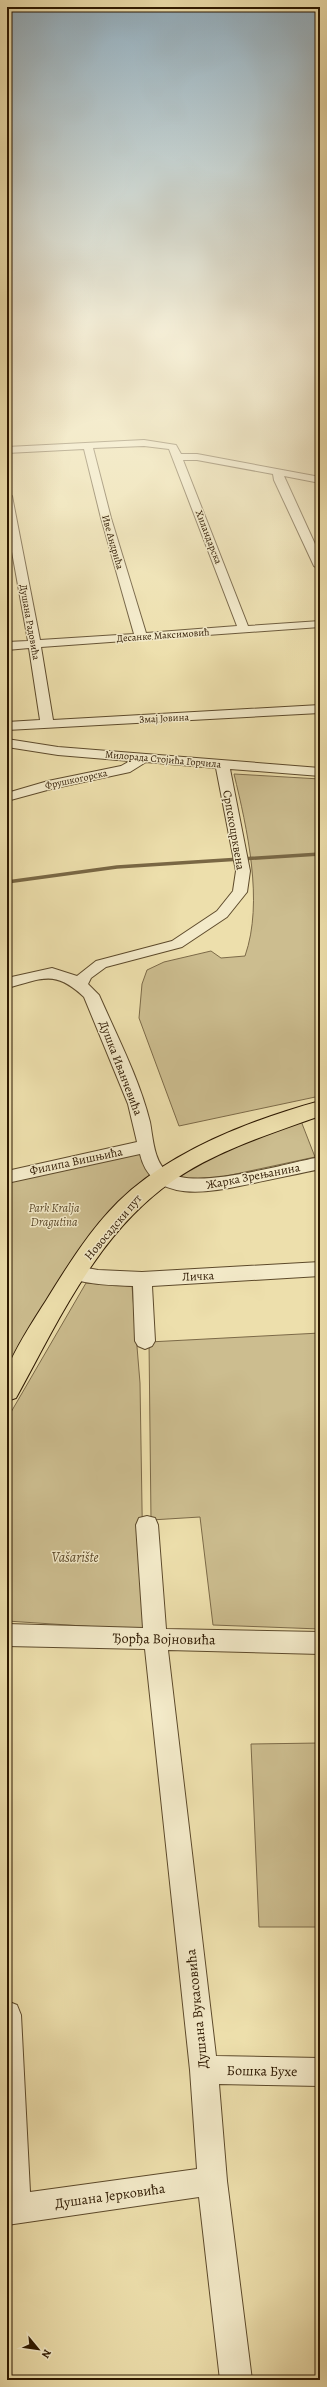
<svg xmlns="http://www.w3.org/2000/svg" width="327" height="2387" font-family="Alegreya,serif">
	<style>
		.green { fill: #ccbd8f; stroke: #7c6a48 }
		.lines { fill: none; stroke-linecap: round; stroke-linejoin: round }
		.stream { stroke: #796744; stroke-width: 3.5 }
		.minor-casing { stroke: #5d4a2b; stroke-width: 2 }
		.major-casing { stroke: #2d1800; stroke-width: 2 }
		.minor { fill: #f3eac9; fill-rule: evenodd }
		.major { fill: #eddfac; fill-rule: evenodd }
		.labels { text-anchor: middle; dominant-baseline: central; stroke-width: 3; stroke-linejoin: round; paint-order: stroke }
		.far-street-label { font-size: 10px; fill: #2d1800; stroke: #f3eac9 }
		.street-label { font-size: 12px; fill: #2d1800; stroke: #f3eac9 }
		.park-label { font-size: 12px; font-style: italic; fill: #5d4a2b; stroke: #f3eac9 }
		.near-park-label { font-size: 14px; font-style: italic; fill: #5d4a2b; stroke: #f3eac9 }
		.near-street-label { font-size: 14px; fill: #2d1800; stroke: #f3eac9 }
	</style>
	<rect width="100%" height="100%" fill="#eddfac"/>
	<filter id="stains"><feTurbulence type="fractalNoise" baseFrequency=".005" numOctaves="4"/><feColorMatrix values="0 0 0 0 .2 0 0 0 0 .09 0 0 0 0 .02 0 0 0 .5 -.17"/></filter>
	<radialGradient id="worn" r=".72"><stop offset=".6" stop-color="#630" stop-opacity="0"/><stop offset="1" stop-color="#630" stop-opacity=".3"/></radialGradient>
	<g class="green">
		<path d="M 234,774 L 320,779 L 320,1096 L 179,1126 L 139,1018 L 142,984 L 147,970 L 164,962 L 211,951 L 221,958 L 245,956 C 264,902 247,828 234,774 Z"/>
		<polygon points="301,1121 315,1157 217,1178 191,1181 178,1175 227,1150"/>
		<polygon points="146,1146 162,1177 111,1217 7,1374 7,1177"/>
		<polygon points="86,1283 132,1286 140,1383 144,1630 7,1621 7,1419"/>
		<polygon points="320,1333 320,1629 213,1625 200,1517 151,1520 149,1342"/>
		<polygon points="320,1743 320,1927 259,1927 251,1744"/>
	</g>
	<g class="lines">
		<polyline class="stream" points="7,882 117,867 320,854"/>
		<defs>
			<g id="minor">
				<path d="M 144,440 L 176,445 L 181,454 L 197,454 L 320,477 L 320,483 L 284,476 L 320,555 L 320,569 L 314,566 L 274,480 L 273,474 L 197,460 L 183,460 L 248,626 L 320,621 L 320,627 L 41,647 L 53,720 L 320,705 L 320,713 L 7,730 L 7,722 L 40,720 L 29,648 L 7,650 L 7,642 L 28,641 L 7,524 L 7,493 L 12,496 L 40,640 L 134,634 L 101,518 L 84,449 L 7,453 L 7,447 ZM 144,446 L 169,449 L 237,626 L 146,633 L 111,518 L 93,448 Z"/>
				<path d="M 7,739 L 58,747 L 320,768 L 320,776 L 230,769 L 250,871 L 247,892 L 227,917 L 182,947 L 106,967 L 91,978 L 88,984 L 99,995 C 117,1036 139,1078 150,1122 C 153,1138 154,1163 168,1172 C 194,1191 288,1163 320,1157 L 320,1169 C 298,1174 276,1178 254,1183 C 216,1191 152,1207 140,1154 L 7,1183 L 7,1171 L 137,1142 L 128,1104 L 84,997 C 54,969 43,979 7,988 L 7,978 L 52,968 L 77,976 L 96,961 L 172,941 L 217,911 L 233,891 L 236,871 L 216,768 L 146,762 L 130,772 L 51,789 L 7,801 L 7,793 L 48,781 L 121,766 L 130,761 L 58,755 L 7,747 Z"/>
				<path d="M 320,1262 L 320,1276 L 152,1286 L 155,1341 L 152,1346 L 145,1349 L 138,1346 L 135,1341 L 133,1286 C 111,1285 90,1285 69,1278 L 67,1273 L 69,1268 L 76,1266 L 98,1270 L 142,1272 Z"/>
				<polygon points="147,1516 155,1518 158,1525 166,1629 320,1632 320,1654 168,1650 216,2056 320,2058 320,2086 219,2084 227,2181 252,2380 220,2380 199,2197 7,2225 7,2001 17,2005 21,2015 30,2192 197,2169 190,2070 145,1649 7,1646 7,1624 143,1628 136,1525 139,1518"/>
			</g>
			<path id="major" d="M 320,1101 L 320,1116 C 270,1134 218,1150 174,1180 C 98,1232 59,1320 16,1398 L 7,1401 C 7,1391 4,1377 8,1368 C 15,1348 35,1318 47,1299 C 68,1265 90,1230 118,1202 C 170,1151 251,1120 320,1101 Z"/>
		</defs>
		<use href="#minor" class="minor-casing"/>
		<use href="#major" class="major-casing"/>
		<use href="#minor" class="minor"/>
		<use href="#major" class="major"/>
	</g>
	<linearGradient id="sky" x2="0" y2="1"><stop stop-color="#90aab9"/><stop offset="0.5" stop-color="#f7f1da"/><stop offset="1" stop-color="#f7f1da" stop-opacity="0"/></linearGradient>
	<rect width="327" height="666" fill="url(#sky)"/>
	<g class="labels">
		<g class="far-street-label">
			<text transform="translate(209 537) rotate(69)">Хиландарска</text>
			<text transform="translate(113 542) rotate(74)">Иве Андрића</text>
			<text transform="translate(30 622) rotate(80)">Душана Радовића</text>
			<text transform="translate(163 635) rotate(-4)">Десанке Максимовић</text>
			<text transform="translate(164 718) rotate(-3)">Змај Јовина</text>
			<text transform="translate(163 759) rotate(5)">Милорада Стојића Горчила</text>
			<text transform="translate(76 779) rotate(-12)">Фрушкогорска</text>
		</g>
		<g class="street-label">
			<text transform="translate(234 830) rotate(80)">Српскоцрквена</text>
			<text transform="translate(121 1068) rotate(69)">Душка Иванчевића</text>
			<text transform="translate(76 1161) rotate(-12)">Филипа Вишњића</text>
			<text transform="translate(253 1176) rotate(-11)">Жарка Зрењанина</text>
			<text transform="translate(113 1227) rotate(-50)">Новосадски пут</text>
			<text transform="translate(198 1276) rotate(-3)">Личка</text>
		</g>
		<g class="park-label">
			<text x="54" y="1208">Park Kralja<tspan x="54" dy="14">Dragutina</tspan></text>
		</g>
		<g class="near-park-label">
			<text x="75" y="1557">Vašarište</text>
		</g>
		<g class="near-street-label">
			<text transform="translate(164 1639) rotate(1)">Ђорђа Војновића</text>
			<text transform="translate(197 2009) rotate(-96)">Душана Вукасовића</text>
			<text transform="translate(262 2071) rotate(1)">Бошка Бухе</text>
			<text transform="translate(110 2196) rotate(-8)">Душана Јерковића</text>
		</g>
	</g>
	<rect width="327" height="2387" fill="none" stroke="#eddfac" stroke-width="24"/>
	<rect x="8" y="8" width="311" height="2371" fill="none" stroke="#2d1800" stroke-width="2"/>
	<rect x="12" y="12" width="303" height="2363" fill="none" stroke="#2d1800"/>
	<g transform="translate(38 2349) rotate(119)" stroke="#f3eac9" stroke-width="3" paint-order="stroke">
	<path d="M0-3L7 15L0 10L-7 15Z" fill="#2d1800"/>
	<text y="-6" font-size="11" font-weight="bold" text-anchor="middle" fill="#2d1800">N</text>
	</g>
	<rect width="100%" height="100%" filter="url(#stains)"/>
	<rect width="100%" height="100%" fill="url(#worn)"/>
</svg>
